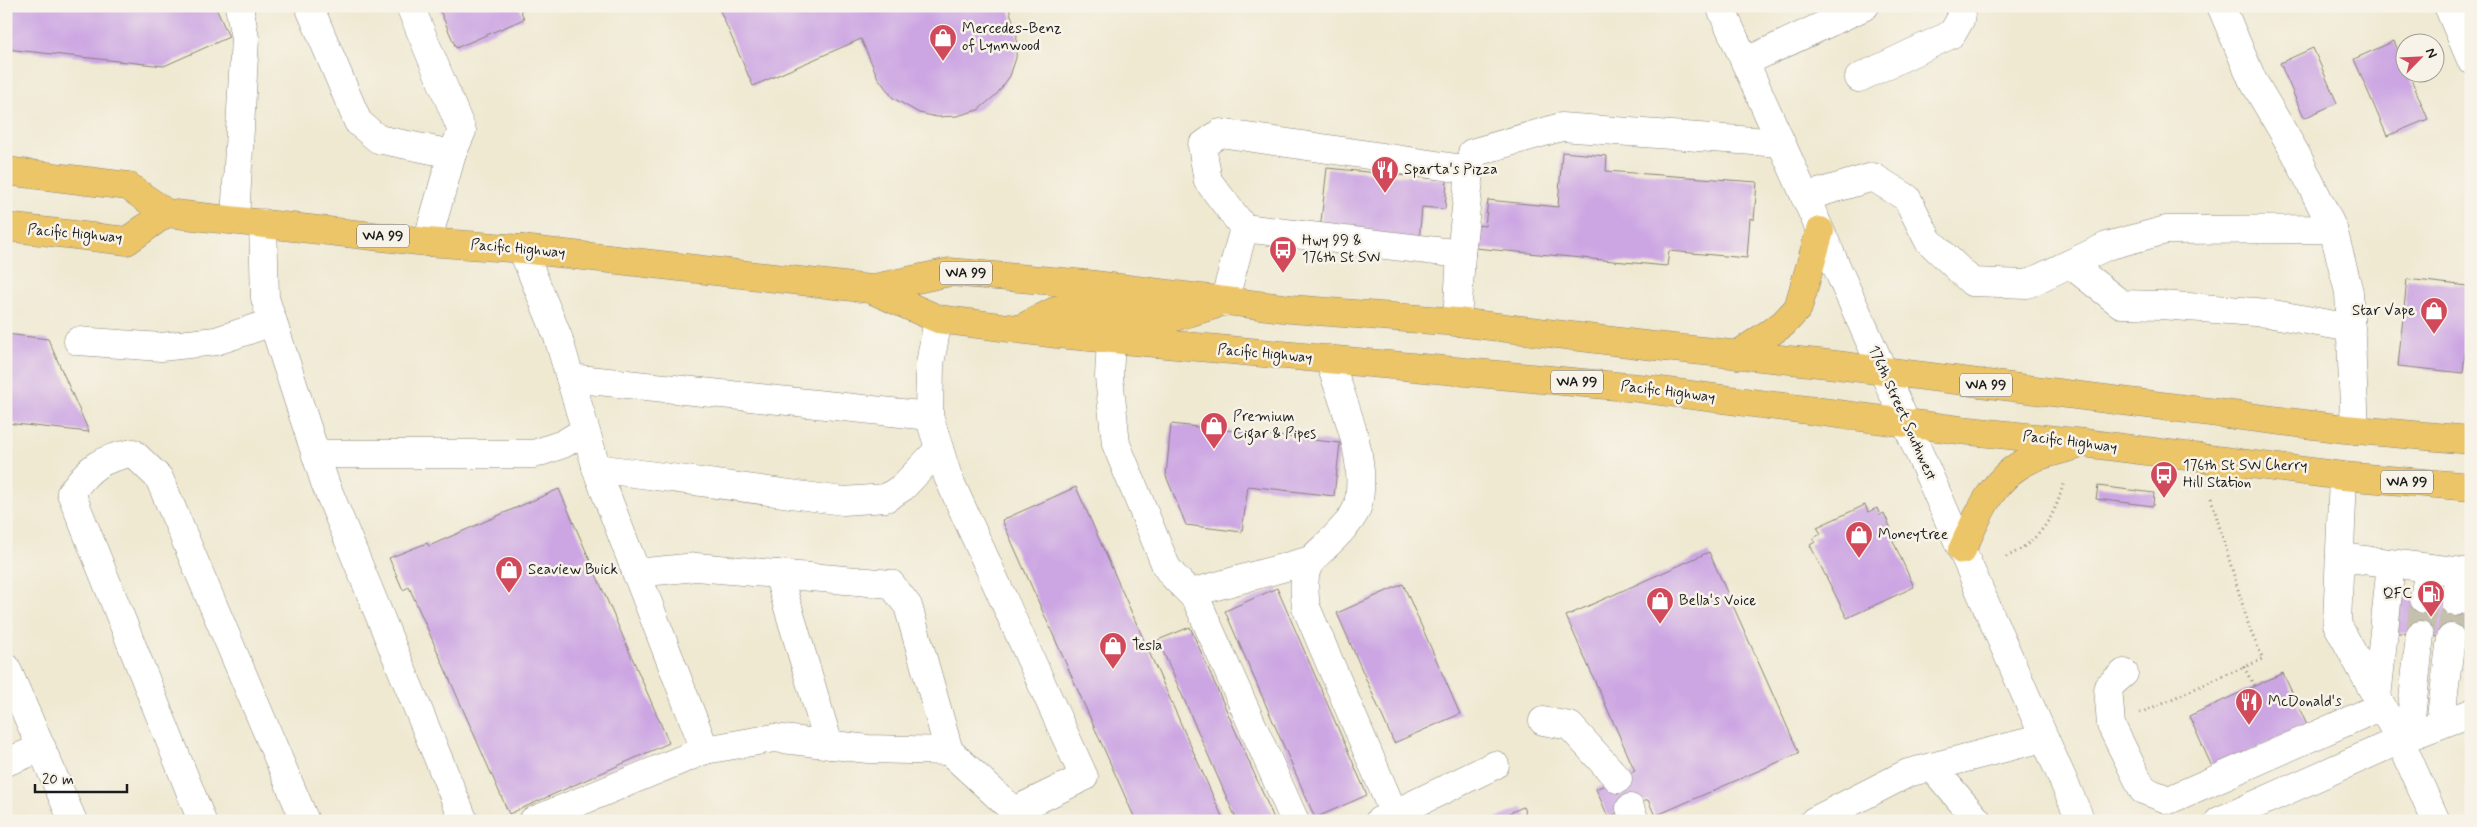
<svg xmlns="http://www.w3.org/2000/svg" width="2477" height="827" font-family="Mynerve,sans-serif">
	<style>
		.building { fill: #cca6e3 }
		.lines { fill: none; stroke-linecap: round; stroke-linejoin: round }
		.minor-tunnel { stroke: #c5c0ae; stroke-width: 28; stroke-dasharray: 28 14; stroke-linecap: butt }
		.minor-casing { stroke: #868277; stroke-width: 29 }
		.highway-casing { stroke: #868277; stroke-width: 29 }
		.path { stroke: #868277; stroke-width: 3; stroke-dasharray: 1 4; stroke-linecap: butt }
		.minor { stroke: #fff; stroke-width: 28 }
		.highway { stroke: #ecc569; stroke-width: 28 }
		.labels { text-anchor: middle; dominant-baseline: central; stroke-width: 5; stroke-linejoin: round; paint-order: stroke }
		.shield { fill: #f7f3e8; stroke: #5e5c59; stroke-width: 1 }
		.shield-label { font-size: 14px; font-weight: bold; fill: #1c1c1c }
		.poi-label { font-size: 15px; fill: #1c1c1c; stroke: #f7f3e8; text-anchor: start }
		.street-label { font-size: 15px; fill: #1c1c1c; stroke: #f7f3e8 }
	</style>
	<rect width="100%" height="100%" fill="#f7f3e8"/>
	<filter id="ink" filterUnits="userSpaceOnUse"><feTurbulence type="fractalNoise" baseFrequency=".02" numOctaves="2"/><feDisplacementMap in="SourceGraphic" scale="10" xChannelSelector="R" yChannelSelector="G"/><feConvolveMatrix kernelMatrix="1 2 1 2 8 2 1 2 1" color-interpolation-filters="sRGB"/></filter>
	<filter id="wash" filterUnits="userSpaceOnUse"><feTurbulence type="fractalNoise" baseFrequency=".0096" numOctaves="4" result="noise"/><feDisplacementMap in="SourceGraphic" scale="20" xChannelSelector="R" yChannelSelector="G"/><feGaussianBlur stdDeviation="1.12" result="paint"/><feColorMatrix in="noise" values="0 0 0 0 0 0 0 0 0 0 0 0 0 0 0 0 0 1.4 0 .05"/><feComposite in="paint" operator="in"/></filter>
	<g filter="url(#wash)">
		<rect width="100%" height="100%" fill="#efe9d2"/>
		<g id="blocks">
			<g class="building">
				<polygon points="6,6 215,6 229,37 164,66 6,49"/>
				<polygon points="438,6 519,6 524,19 456,48"/>
				<polygon points="718,6 1008,6 1017,33 1016,58 1010,76 997,94 978,110 957,116 937,117 919,113 893,98 878,78 861,39 753,86"/>
				<polygon points="2394,41 2404,65 2404,72 2408,72 2428,119 2387,136 2354,59"/>
				<polygon points="2313,48 2337,103 2304,118 2280,63"/>
				<polygon points="1562,152 1607,156 1606,171 1757,182 1754,220 1750,218 1747,258 1669,251 1667,266 1475,248 1477,225 1485,226 1488,200 1558,207"/>
				<polygon points="1327,168 1447,180 1445,209 1422,207 1419,241 1320,230"/>
				<polygon points="2407,279 2468,286 2467,303 2470,304 2463,373 2398,366"/>
				<polygon points="6,334 48,339 89,432 6,423"/>
				<polygon points="1171,424 1340,443 1334,496 1248,486 1242,532 1186,525 1166,476"/>
				<polygon points="2098,486 2154,493 2153,506 2096,499"/>
				<polygon points="1076,487 1224,821 1136,821 1002,520"/>
				<polygon points="559,489 669,743 509,814 409,587 403,590 389,558 427,543 429,546"/>
				<polygon points="1865,505 1868,512 1877,508 1880,515 1884,513 1896,540 1893,541 1914,587 1847,618 1810,545 1815,542 1813,538 1821,534 1817,527"/>
				<polygon points="1709,552 1799,753 1655,816 1648,800 1608,817 1596,789 1635,771 1566,616"/>
				<polygon points="1403,584 1460,714 1394,743 1337,613"/>
				<polygon points="1277,588 1367,795 1315,818 1225,611"/>
				<polygon points="2393,596 2471,603 2471,640 2390,632"/>
				<polygon points="1190,627 1275,821 1237,821 1158,640"/>
				<polygon points="2283,673 2307,725 2213,769 2189,716"/>
				<polygon points="1523,807 1529,821 1492,821"/>
			</g>
		</g>
	</g>
	<g filter="url(#ink)">
		<use href="#blocks" fill-opacity="0" stroke="#868277" stroke-width="1"/>
		<g class="lines">
			<g class="minor-tunnel">
				<polyline points="2420,635 2424,599"/>
				<polyline points="2451,638 2455,602"/>
			</g>
			<defs>
				<g id="minor">
					<polyline points="309,6 358,122 378,139 452,154"/>
					<polyline points="410,6 462,131 452,154 427,242"/>
					<polyline points="1720,6 1884,373 2081,821"/>
					<polyline points="2448,6 2471,60"/>
					<polyline points="1745,62 1865,6"/>
					<polyline points="1859,78 1952,34 1960,20 1962,6"/>
					<polyline points="1805,197 1873,177 1907,198 1928,240 1972,282 2027,284 2107,246 2166,230 2333,229 2296,154 2252,79 2221,6"/>
					<polyline points="235,220 245,38 239,6"/>
					<polyline points="263,223 265,298 325,483 464,821"/>
					<polyline points="2333,229 2349,292 2355,430"/>
					<polyline points="522,249 558,337 599,476 705,750 533,821"/>
					<polyline points="1461,254 1244,228 1208,181 1202,146 1220,133 1470,170"/>
					<polyline points="2070,264 2121,304 2161,305 2268,313 2351,328"/>
					<polyline points="1224,302 1244,228"/>
					<polyline points="1457,322 1461,254 1472,153 1561,127 1781,143"/>
					<path d="M 1111,339 L 1109,377 L 1116,444 L 1166,566 C 1174,580 1188,588 1197,601 L 1295,821"/>
					<polyline points="78,341 161,347 216,341 273,322"/>
					<path d="M 1329,359 C 1343,403 1370,462 1357,508 C 1354,515 1349,522 1344,527 C 1315,562 1299,554 1306,607 L 1394,814"/>
					<polyline points="570,378 929,416"/>
					<polyline points="316,454 534,454 563,444 585,431"/>
					<polyline points="596,468 843,501 886,498 903,487 939,449"/>
					<polyline points="2343,476 2337,624 2400,740 2436,821"/>
					<polyline points="2340,557 2471,573"/>
					<polyline points="636,573 696,567 891,584 908,606 949,751 1014,811 1084,777 948,477 929,416 930,364 938,319"/>
					<polyline points="778,574 829,745"/>
					<polyline points="1191,593 1311,560"/>
					<polyline points="2424,599 2429,568"/>
					<polyline points="2455,602 2459,572"/>
					<polyline points="6,667 73,821"/>
					<polyline points="2124,673 2108,687 2111,725 2143,790 2169,800 2382,706"/>
					<polyline points="2377,698 2391,564"/>
					<polyline points="1543,721 1570,726 1618,779"/>
					<polyline points="2440,724 2451,638"/>
					<polyline points="2409,736 2420,635"/>
					<polyline points="705,750 774,738 868,749 949,751"/>
					<polyline points="6,762 42,748"/>
					<polyline points="1932,767 1978,821"/>
					<polyline points="1630,808 1635,821"/>
					<path d="M 202,821 L 71,493 C 89,467 102,458 133,453 L 159,478 L 305,821"/>
					<polyline points="1379,821 1495,765"/>
					<polyline points="1814,821 1908,773 2043,738"/>
					<polyline points="2219,821 2400,740 2471,713"/>
				</g>
				<g id="highway">
					<polyline points="6,171 128,186 166,213 427,242 522,249 870,289 938,319 1057,334 1638,388 1960,430 2084,443 2343,476 2471,487"/>
					<polyline points="6,227 127,241 166,213"/>
					<polyline points="870,289 950,272 1087,284 1291,309 1457,322 1645,345 1828,364 2345,429 2471,440"/>
					<polyline points="1020,329 1059,309 1171,318 1214,305"/>
					<polyline points="1737,355 1783,324 1798,308 1820,231"/>
					<path d="M 1962,550 C 1978,516 1991,479 2027,461 C 2041,454 2059,451 2075,446"/>
				</g>
			</defs>
			<use href="#minor" class="minor-casing"/>
			<use href="#highway" class="highway-casing"/>
			<g class="path">
				<polyline points="2211,498 2250,630 2263,659 2244,667 2254,686"/>
				<path d="M 2006,557 C 2039,542 2056,516 2064,481"/>
				<polyline points="2140,713 2244,667"/>
			</g>
			<use href="#minor" class="minor"/>
			<use href="#highway" class="highway"/>
		</g>
	</g>
	<defs>
		<symbol id="shop-pin" viewBox="-11 -11 22 30"><path d="M0 17L-7.5 6A9.5 9.5 0 1 1 7.5 6Z" fill="#d1495b" stroke="#f7f3e8"/><path d="M-5-2.5h2.3a2.7 3.5 0 0 1 5.4 0H5L5.5 6h-11ZM-1.5-2.5h3a1.5 2.3 0 0 0-3 0Z" fill="#fff"/></symbol>
		<symbol id="restaurant-pin" viewBox="-11 -11 22 30"><path d="M0 17L-7.5 6A9.5 9.5 0 1 1 7.5 6Z" fill="#d1495b" stroke="#f7f3e8"/><path d="M-5-6h1v4h1v-4h1v4h1v-4h1v5L-1.5 .5V6h-2V.5L-5-1ZM5-6V6H3V1.5H1.5Q1.5-4 5-6Z" fill="#fff"/></symbol>
		<symbol id="bus-pin" viewBox="-11 -11 22 30"><path d="M0 17L-7.5 6A9.5 9.5 0 1 1 7.5 6Z" fill="#d1495b" stroke="#f7f3e8"/><path d="M-5-6H5V4H4V6H2V4H-2V6H-4V4H-5ZM-3.5-4V0h7V-4ZM-3.5 1.2v1.5H-2V1.2ZM2 1.2v1.5H3.5V1.2Z" fill="#fff"/></symbol>
		<symbol id="fuel-pin" viewBox="-11 -11 22 30"><path d="M0 17L-7.5 6A9.5 9.5 0 1 1 7.5 6Z" fill="#d1495b" stroke="#f7f3e8"/><path d="M-5.5-6h7V0h2V4h1.3V-2.5L3-4.5l.8-.8L6-3V5H2.5V1h-1V6h-7ZM-4.2-4.7v3.2H.2V-4.7Z" fill="#fff"/></symbol>
	</defs>
	<g fill-rule="evenodd">
		<use href="#shop-pin" x="927" y="22" width="32" height="43"/>
		<use href="#restaurant-pin" x="1369" y="154" width="32" height="43"/>
		<use href="#bus-pin" x="1267" y="234" width="32" height="43"/>
		<use href="#shop-pin" x="2418" y="295" width="32" height="43"/>
		<use href="#shop-pin" x="1198" y="410" width="32" height="43"/>
		<use href="#bus-pin" x="2148" y="459" width="32" height="43"/>
		<use href="#shop-pin" x="1843" y="519" width="32" height="43"/>
		<use href="#shop-pin" x="493" y="554" width="32" height="43"/>
		<use href="#fuel-pin" x="2415" y="578" width="32" height="43"/>
		<use href="#shop-pin" x="1644" y="585" width="32" height="43"/>
		<use href="#shop-pin" x="1097" y="630" width="32" height="43"/>
		<use href="#restaurant-pin" x="2233" y="686" width="32" height="43"/>
	</g>
	<g class="labels">
		<g class="shield">
			<rect x="357" y="224.5" width="52" height="23" rx="4"/>
			<rect x="940" y="261.5" width="52" height="23" rx="4"/>
			<rect x="1551" y="370.5" width="52" height="23" rx="4"/>
			<rect x="1960" y="373.5" width="52" height="23" rx="4"/>
			<rect x="2381" y="470.5" width="52" height="23" rx="4"/>
		</g>
		<g class="shield-label">
			<text x="383" y="236">WA 99</text>
			<text x="966" y="273">WA 99</text>
			<text x="1577" y="382">WA 99</text>
			<text x="1986" y="385">WA 99</text>
			<text x="2407" y="482">WA 99</text>
		</g>
		<g class="poi-label">
			<text x="962" y="29">Mercedes-Benz<tspan x="962" dy="17">of Lynnwood</tspan></text>
			<text x="1404" y="170">Sparta's Pizza</text>
			<text x="1302" y="241">Hwy 99 &amp;<tspan x="1302" dy="17">176th St SW</tspan></text>
			<text x="2415" y="311" text-anchor="end">Star Vape</text>
			<text x="1233" y="417">Premium<tspan x="1233" dy="17">Cigar &amp; Pipes</tspan></text>
			<text x="2183" y="466">176th St SW Cherry<tspan x="2183" dy="17">Hill Station</tspan></text>
			<text x="1878" y="535">Moneytree</text>
			<text x="528" y="570">Seaview Buick</text>
			<text x="2412" y="594" text-anchor="end">QFC</text>
			<text x="1679" y="601">Bella's Voice</text>
			<text x="1132" y="646">Tesla</text>
			<text x="2268" y="702">McDonald's</text>
		</g>
		<g class="street-label">
			<text transform="translate(75 234) rotate(5)">Pacific Highway</text>
			<text transform="translate(518 249) rotate(5)">Pacific Highway</text>
			<text transform="translate(1265 354) rotate(5)">Pacific Highway</text>
			<text transform="translate(1668 392) rotate(7)">Pacific Highway</text>
			<text transform="translate(1902 413) rotate(66)">176th Street Southwest</text>
			<text transform="translate(2070 442) rotate(7)">Pacific Highway</text>
		</g>
	</g>
	<rect width="2477" height="827" fill="none" stroke="#f7f3e8" stroke-width="25"/>
	<g transform="translate(2420 58) rotate(66)"><circle r="24" fill="#f7f3e8" stroke="#9f9d96"/>
	<path d="M0-4L9 19L0 12L-9 19Z" fill="#d1495b"/>
	<text y="-8" font-size="14" font-weight="bold" text-anchor="middle" fill="#1c1c1c">N</text>
	</g>
	<path d="M35 784v8h92v-8" fill="none" stroke="#1c1c1c" stroke-width="2.5"/>
	<text x="42" y="784" font-size="15" fill="#1c1c1c" stroke="#f7f3e8" stroke-width="4" paint-order="stroke">20 m</text>
</svg>
